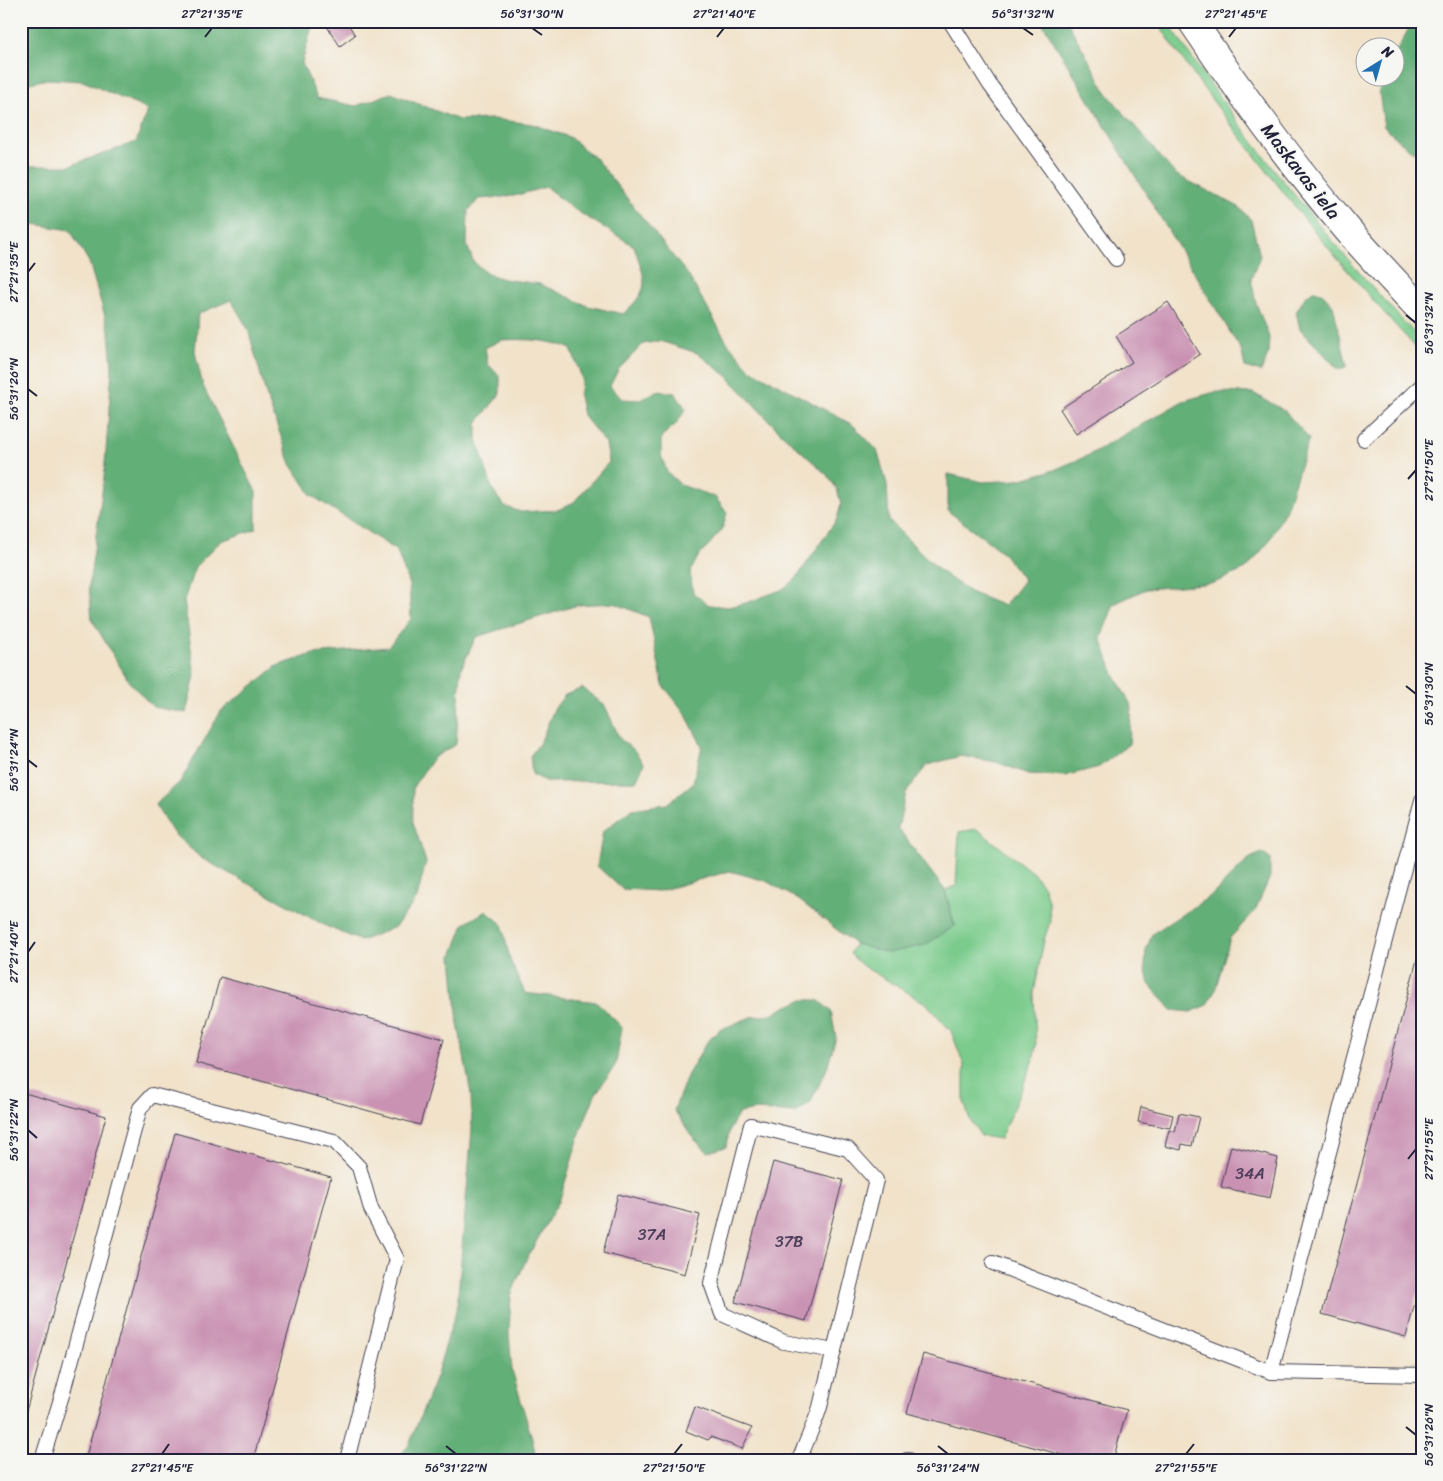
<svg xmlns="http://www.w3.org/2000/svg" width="1443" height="1481" font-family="Sriracha,sans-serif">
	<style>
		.green { fill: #7acb8c; stroke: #4e7664 }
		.forest { fill: #63af78; stroke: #42685a; fill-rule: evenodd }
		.building { fill: #c991b2 }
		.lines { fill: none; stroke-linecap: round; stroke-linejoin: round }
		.lane-casing { stroke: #413f50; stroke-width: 16 }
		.street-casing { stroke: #413f50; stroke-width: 30 }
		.lane { stroke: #fff; stroke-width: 14 }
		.street { stroke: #fff; stroke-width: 28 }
		.ticks { fill: none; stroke: #22223b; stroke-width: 2 }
		.labels { text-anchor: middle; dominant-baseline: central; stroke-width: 4; stroke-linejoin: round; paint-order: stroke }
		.number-label { font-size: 16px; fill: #4c3e59 }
		.street-label { font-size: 19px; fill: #22223b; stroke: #f6f6f2 }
		.neatline { fill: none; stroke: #22223b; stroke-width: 2 }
		.ticks-label { font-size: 12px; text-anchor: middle; fill: #22223b }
	</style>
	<rect width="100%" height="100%" fill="#f6f6f2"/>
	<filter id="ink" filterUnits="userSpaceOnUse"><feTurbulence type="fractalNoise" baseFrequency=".02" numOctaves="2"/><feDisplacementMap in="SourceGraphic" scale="10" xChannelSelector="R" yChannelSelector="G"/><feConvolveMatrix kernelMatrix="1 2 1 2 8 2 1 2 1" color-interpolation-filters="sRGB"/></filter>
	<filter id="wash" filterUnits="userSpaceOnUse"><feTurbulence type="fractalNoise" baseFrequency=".0096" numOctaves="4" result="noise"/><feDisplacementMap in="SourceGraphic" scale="20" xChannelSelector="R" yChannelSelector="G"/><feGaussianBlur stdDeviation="1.12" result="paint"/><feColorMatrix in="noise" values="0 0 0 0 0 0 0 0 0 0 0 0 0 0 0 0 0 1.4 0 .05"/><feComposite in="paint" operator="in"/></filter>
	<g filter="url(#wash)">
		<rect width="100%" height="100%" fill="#f1e2c9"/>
		<g class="green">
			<path d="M 1157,21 L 1167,21 C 1241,132 1325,238 1416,335 L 1419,351 C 1357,285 1301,216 1246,144 C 1215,104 1184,64 1157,21 Z"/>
			<polygon points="977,829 1033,873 1044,887 1049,904 1050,922 1044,940 1034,993 1036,1046 1033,1062 1000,1139 981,1136 970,1120 964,1102 964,1065 951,1031 927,1004 863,966 850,954 855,943 888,953 955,926 945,890 956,886 959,832"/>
		</g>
		<g class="forest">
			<path d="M 21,21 L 315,21 L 312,26 L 302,63 L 317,98 L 356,106 L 391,93 L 459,120 L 493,119 L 532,124 L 569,137 L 596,159 L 688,275 L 727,342 L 750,369 L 853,425 L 877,450 L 887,484 L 889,521 L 940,571 L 970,592 L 1004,606 L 1024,580 L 1002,552 L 948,511 L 948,474 L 983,482 L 1018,480 L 1054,470 L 1089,455 L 1183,401 L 1215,392 L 1253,393 L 1285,411 L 1309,439 L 1286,509 L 1268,543 L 1246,569 L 1214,583 L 1146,589 L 1114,604 L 1101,638 L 1114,674 L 1132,707 L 1129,744 L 1099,767 L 1065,776 L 1028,774 L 996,762 L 961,756 L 927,765 L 906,793 L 898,828 L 944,889 L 955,926 L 925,945 L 888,953 L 855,944 L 799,900 L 766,881 L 730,871 L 659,891 L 622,889 L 597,866 L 603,831 L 632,809 L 667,804 L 693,783 L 702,746 L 685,713 L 663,685 L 649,617 L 614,603 L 578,605 L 476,637 L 461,669 L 456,744 L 433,758 L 413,787 L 413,822 L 426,862 L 417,898 L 395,927 L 361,941 L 328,927 L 201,858 L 174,834 L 155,805 L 180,782 L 221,711 L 277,666 L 313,654 L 388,647 L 411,619 L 409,585 L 397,551 L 311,495 L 291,464 L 267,398 L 248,329 L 231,300 L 198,314 L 195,352 L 203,386 L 256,492 L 256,529 L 221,541 L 195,567 L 184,600 L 195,676 L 186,713 L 153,707 L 130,683 L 92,620 L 89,586 L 104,478 L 112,368 L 109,330 L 89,262 L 70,230 L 34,224 L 21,226 L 21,166 L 69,166 L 136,142 L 148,110 L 83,81 L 47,79 L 21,85 ZM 546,187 L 572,208 L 634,246 C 645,281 653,287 623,314 L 588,306 L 540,284 L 503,279 L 486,273 L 473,261 L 467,245 L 468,211 L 479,199 L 514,196 ZM 501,340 C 525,339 549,339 571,349 L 582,378 L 579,396 L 583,415 L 606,444 L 609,462 L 574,502 L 558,510 L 521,512 L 504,506 L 493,491 L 477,440 L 477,423 L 500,394 L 500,377 L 488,364 L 485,348 ZM 660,341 L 697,353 L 727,376 L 777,429 L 827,475 L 837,489 L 841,504 L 837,519 L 795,580 L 781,590 L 746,603 L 728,607 L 709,605 L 693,593 L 690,572 L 698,557 L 722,530 L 727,513 L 715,497 L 681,485 L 667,472 L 661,455 L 661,437 L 676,424 L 686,409 L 675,393 L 657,391 L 640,400 L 622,399 L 610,386 L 618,370 L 643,344 Z"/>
			<polygon points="1041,21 1067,21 1107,93 1175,174 1239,207 1251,220 1260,256 1251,279 1256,303 1269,337 1268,355 1261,372 1245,367 1241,350"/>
			<polygon points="1413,21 1422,21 1422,155 1410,150 1384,127 1379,91 1385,78 1396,78 1396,52"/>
			<polygon points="1313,291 1321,292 1333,305 1347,366 1339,370 1300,329 1296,312 1305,297"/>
			<polygon points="583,688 605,706 620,739 634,750 644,764 636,781 547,782 532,774 530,756 541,741 554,709 565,695"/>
			<polygon points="1262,853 1270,859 1270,877 1255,911 1230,938 1215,991 1206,1006 1190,1012 1172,1010 1149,984 1145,967 1146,950 1152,934 1212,895 1250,858"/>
			<polygon points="486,911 502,924 510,960 525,993 597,1002 622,1027 616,1064 595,1095 581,1130 560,1199 526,1260 511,1295 509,1333 512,1370 533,1442 536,1460 396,1460 409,1445 436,1377 457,1307 472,1129 471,1094 458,1024 452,956 464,924"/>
			<polygon points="801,1000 818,1000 831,1011 836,1038 826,1071 810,1103 795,1113 757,1110 739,1113 730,1129 726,1147 708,1152 695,1140 674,1110 687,1076 706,1043 719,1030 751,1017 769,1015"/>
		</g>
		<g id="blocks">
			<g class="building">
				<polygon points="332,21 346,21 355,35 340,46 326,25"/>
				<polygon points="1168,302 1200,354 1076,434 1060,409 1132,362 1116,336"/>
				<polygon points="1422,941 1422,1276 1406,1337 1322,1314"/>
				<polygon points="220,977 444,1039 420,1125 196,1063"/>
				<polygon points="21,1092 106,1116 22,1426 21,1426"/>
				<polygon points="1141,1107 1173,1115 1170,1128 1138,1122"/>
				<polygon points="1179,1113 1199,1117 1192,1146 1182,1144 1181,1150 1165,1146 1169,1130 1175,1132"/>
				<polygon points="175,1133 331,1177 253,1460 85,1460"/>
				<polygon points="1231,1146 1278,1158 1270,1198 1221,1187"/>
				<polygon points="773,1162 843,1180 806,1321 735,1302"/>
				<polygon points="618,1194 700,1215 685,1274 603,1253"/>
				<polygon points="923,1354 1127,1410 1113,1460 1081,1460 907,1413"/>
				<polygon points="695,1407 752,1428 742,1449 711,1437 708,1440 686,1431"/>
			</g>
		</g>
	</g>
	<g filter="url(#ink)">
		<use href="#blocks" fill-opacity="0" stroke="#413f50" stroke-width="1"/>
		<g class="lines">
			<defs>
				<g id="lane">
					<polyline points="950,21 990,85 1116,259"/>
					<polyline points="1364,439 1422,385"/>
					<polyline points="993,1263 1271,1372 1422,1375"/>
					<polyline points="1271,1372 1422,800"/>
					<polyline points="42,1460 63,1392 140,1108 152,1095 334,1141 359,1167 371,1209 397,1259 347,1460"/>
					<polyline points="799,1460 817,1416 820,1407 876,1180 848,1149 751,1125 711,1283 722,1314 784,1342 834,1351"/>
					<polyline points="907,1460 909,1460"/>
				</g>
				<path id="street" d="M 1192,21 C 1240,93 1291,163 1347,229 C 1371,257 1397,284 1422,311"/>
			</defs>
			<use href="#lane" class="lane-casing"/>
			<use href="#street" class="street-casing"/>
			<use href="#lane" class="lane"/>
			<use href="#street" class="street"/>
		</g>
	</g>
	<path class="ticks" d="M 532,28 L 542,35M 1023,28 L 1033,35M 205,37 L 212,28M 717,37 L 724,28M 1229,37 L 1236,28M 28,272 L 35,263M 1406,315 L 1416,323M 28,389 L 37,396M 1408,479 L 1416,470M 1406,686 L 1416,694M 28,760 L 37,767M 28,952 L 35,942M 28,1130 L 37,1138M 1408,1159 L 1416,1149M 1406,1427 L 1416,1435M 446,1446 L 456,1454M 938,1446 L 948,1454M 162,1454 L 169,1444M 674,1454 L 682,1444M 1186,1454 L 1194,1444"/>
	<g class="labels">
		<g class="number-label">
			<text x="1250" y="1173">34A</text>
			<text x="652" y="1234">37A</text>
			<text x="789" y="1241">37B</text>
		</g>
		<g class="street-label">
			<text transform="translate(1301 171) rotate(52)">Maskavas iela</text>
		</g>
	</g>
	<rect width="1443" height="1481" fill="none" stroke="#f6f6f2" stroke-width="55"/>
	<g transform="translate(1380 62) rotate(37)"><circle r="24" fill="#f6f6f2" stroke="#a1a1a9"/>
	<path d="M0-4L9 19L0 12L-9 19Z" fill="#1f6fb2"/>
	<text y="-8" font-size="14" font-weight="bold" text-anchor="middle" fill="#22223b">N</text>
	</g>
	<rect x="28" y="28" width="1388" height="1426" class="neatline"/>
	<g class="ticks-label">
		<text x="212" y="18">27°21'35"E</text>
		<text x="532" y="18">56°31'30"N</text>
		<text x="724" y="18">27°21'40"E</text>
		<text x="1023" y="18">56°31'32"N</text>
		<text x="1236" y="18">27°21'45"E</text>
		<text transform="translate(14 272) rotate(-90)" y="4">27°21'35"E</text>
		<text transform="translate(1429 323) rotate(-90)" y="4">56°31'32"N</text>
		<text transform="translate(14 389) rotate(-90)" y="4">56°31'26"N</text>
		<text transform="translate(1429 470) rotate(-90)" y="4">27°21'50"E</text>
		<text transform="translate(1429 694) rotate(-90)" y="4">56°31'30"N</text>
		<text transform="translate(14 760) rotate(-90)" y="4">56°31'24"N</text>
		<text transform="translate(14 952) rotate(-90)" y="4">27°21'40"E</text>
		<text transform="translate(14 1130) rotate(-90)" y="4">56°31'22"N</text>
		<text transform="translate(1429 1149) rotate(-90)" y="4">27°21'55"E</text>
		<text transform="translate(1429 1435) rotate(-90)" y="4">56°31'26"N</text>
		<text x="162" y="1472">27°21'45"E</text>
		<text x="456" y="1472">56°31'22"N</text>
		<text x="674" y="1472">27°21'50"E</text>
		<text x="948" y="1472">56°31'24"N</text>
		<text x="1186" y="1472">27°21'55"E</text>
	</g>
</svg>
